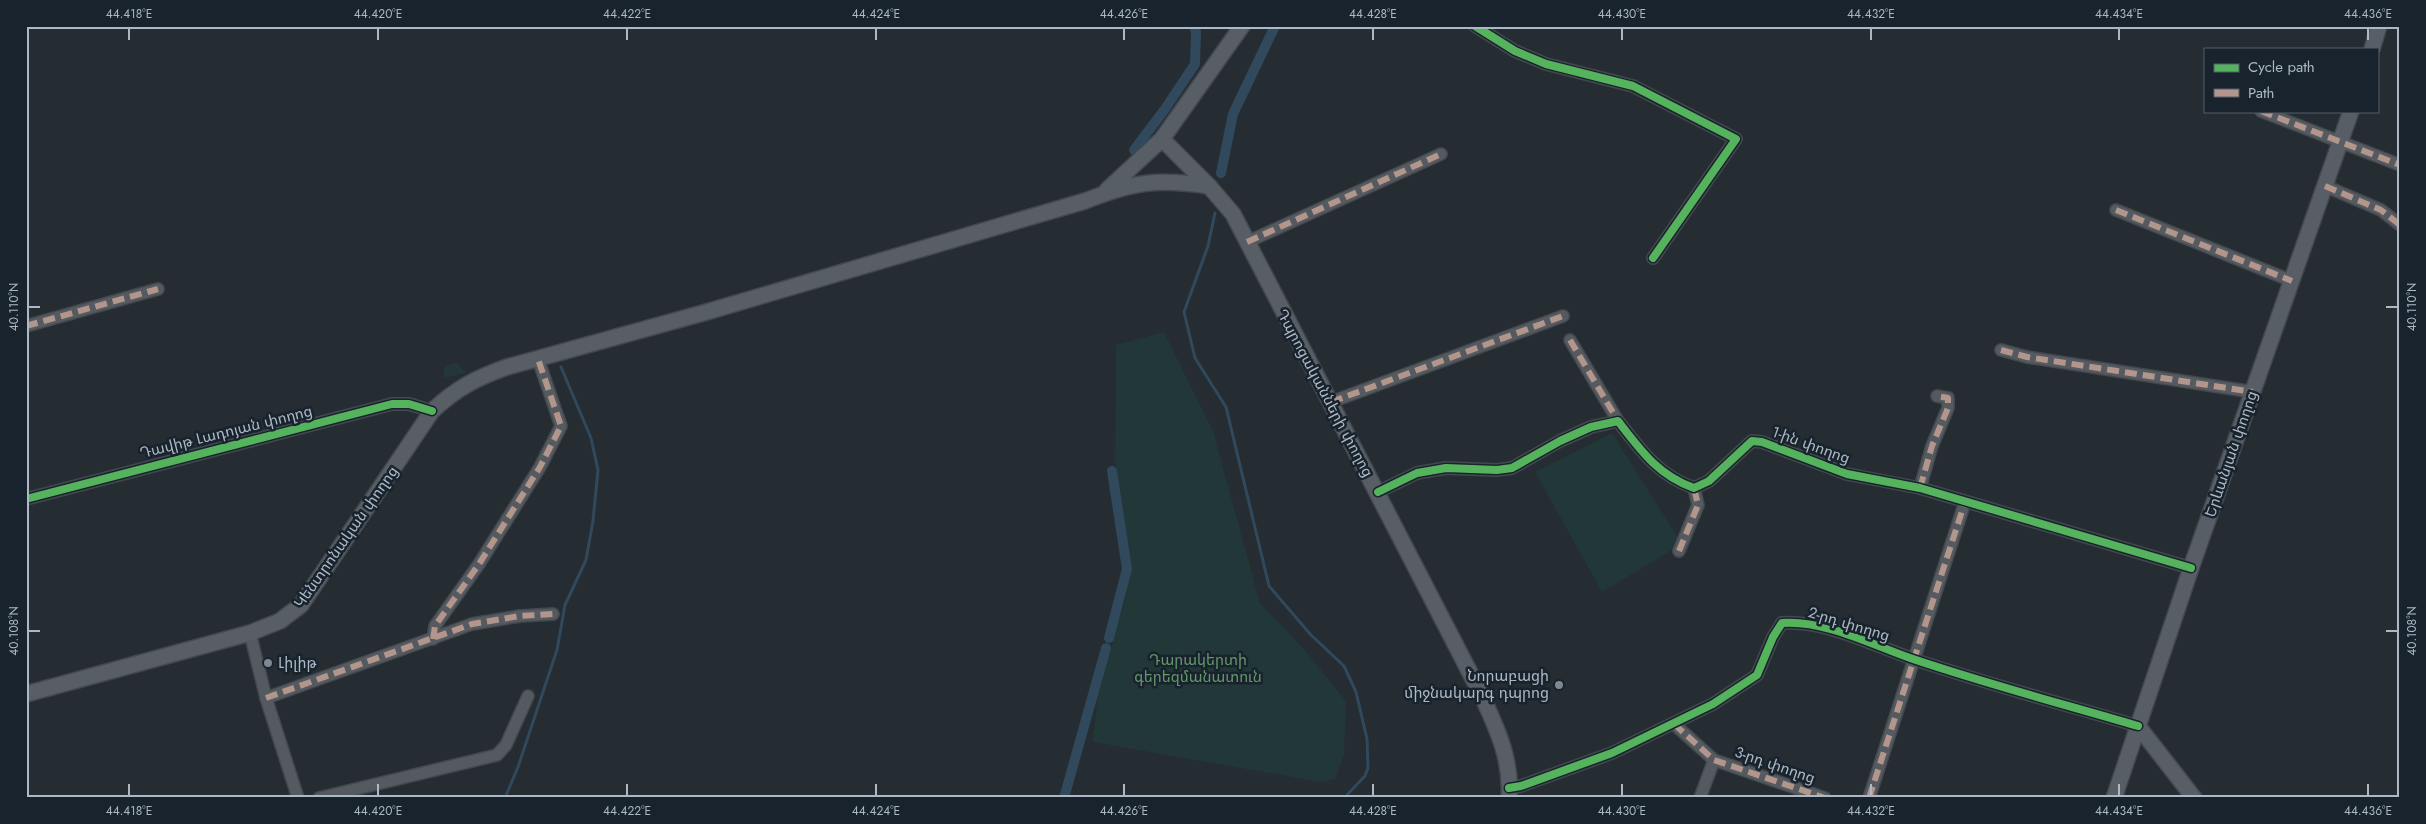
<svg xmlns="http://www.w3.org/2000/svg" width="2426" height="824" font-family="Jost,'Noto Sans Armenian',sans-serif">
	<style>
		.green { fill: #223737 }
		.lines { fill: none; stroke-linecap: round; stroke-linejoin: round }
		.stream { stroke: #30495c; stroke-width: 3 }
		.canal { stroke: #30495c; stroke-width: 10 }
		.minor-casing { stroke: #42484d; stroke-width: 14 }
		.secondary-casing { stroke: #42484d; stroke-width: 18 }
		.minor { stroke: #545a60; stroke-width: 11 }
		.secondary { stroke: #585e65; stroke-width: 15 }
		.quiet { stroke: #b2968c; stroke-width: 6; stroke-dasharray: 12 6; stroke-linecap: butt }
		.cycleway-casing { stroke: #18232d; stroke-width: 11 }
		.cycleway { stroke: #56b35d; stroke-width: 8 }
		.ticks { fill: none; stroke: #acb9c5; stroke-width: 2 }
		.poi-dot { fill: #7d8892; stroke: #18232d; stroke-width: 2 }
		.labels { text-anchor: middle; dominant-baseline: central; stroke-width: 5; stroke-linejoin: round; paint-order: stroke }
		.street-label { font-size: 15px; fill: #acb9c5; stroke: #18232d }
		.park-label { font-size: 15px; fill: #639768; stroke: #18232d }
		.poi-label { font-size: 15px; fill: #acb9c5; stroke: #18232d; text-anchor: start }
		.neatline { fill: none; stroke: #acb9c5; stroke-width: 2 }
		.ticks-label { font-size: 12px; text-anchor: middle; fill: #acb9c5 }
	</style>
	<rect width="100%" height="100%" fill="#252c32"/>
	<g class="green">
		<polygon points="1164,332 1213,431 1260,603 1304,649 1346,701 1344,755 1335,779 1321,782 1093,742 1098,692 1125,600 1131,564 1115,462 1116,345"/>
		<polygon points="457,363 466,373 443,378 445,366"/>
		<polygon points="1612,433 1682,544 1602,592 1535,472"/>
	</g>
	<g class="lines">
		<g class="stream">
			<polyline points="1215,213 1208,246 1184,312 1195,358 1226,407 1269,586 1311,635 1344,666 1356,692 1367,739 1368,768 1365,776 1344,798"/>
			<polyline points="505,798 518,767 557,650 565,605 586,560 593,521 598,470 591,438 561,367"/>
		</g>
		<g class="canal">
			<polyline points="1134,150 1165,109 1195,64 1196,32 1194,26"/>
			<polyline points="1221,173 1233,114 1275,26"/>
			<polyline points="1109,638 1127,569 1112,471"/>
			<polyline points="1064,798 1106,648"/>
		</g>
		<defs>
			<g id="minor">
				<polyline points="1475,26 1515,51 1546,64 1633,86 1736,139 1653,258"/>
				<polyline points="2261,111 2400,165"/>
				<polyline points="2325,186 2381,210 2400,225"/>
				<polyline points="2116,210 2292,281"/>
				<polyline points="1247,242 1441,154"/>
				<polyline points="26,326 158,289"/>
				<polyline points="1570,340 1618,421"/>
				<polyline points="2001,350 2027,357 2253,392"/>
				<polyline points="1331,402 1563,316"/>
				<polyline points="1920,488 1932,446 1948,408 1948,398 1937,396"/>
				<path d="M 1378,492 L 1417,473 L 1446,468 L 1497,470 L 1512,468 L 1560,441 L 1591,427 L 1618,421 C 1641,451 1658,475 1694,488 L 1709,481 L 1752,441 L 1762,442 L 1847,474 L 1920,488 L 2191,568"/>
				<polyline points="26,499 392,404 409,404 432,411"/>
				<polyline points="1679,551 1698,505 1694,488"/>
				<polyline points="250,633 266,698 298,798"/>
				<polyline points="433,639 435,626 479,564 540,467 561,426 538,359"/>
				<polyline points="266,698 472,624 520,616 553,614"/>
				<polyline points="1674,724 1714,760 1825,798"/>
				<path d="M 1509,788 L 1521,786 L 1612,753 L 1713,704 L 1757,675 L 1773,637 L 1782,623 C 1826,620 1872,645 1913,659 C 1987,684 2063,704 2138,726"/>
				<polyline points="319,798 497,755 506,745 528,696"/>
				<polyline points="1700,798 1714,760"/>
				<polyline points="1869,798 1965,502"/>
			</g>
			<g id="secondary">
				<polyline points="2372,49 2379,26"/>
				<path d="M 1162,139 L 1209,186 L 1233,214 L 1482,696 C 1497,729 1512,760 1509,798"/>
				<polyline points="1107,190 1162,139 1242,26"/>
				<path d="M 26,694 L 250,633 L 280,621 L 301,605 L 432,411 C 457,388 476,378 507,367 L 703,313 L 1085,201 C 1133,182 1157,178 1209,186"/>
				<polyline points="2138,726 2194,798"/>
				<polyline points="2114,798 2191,568 2351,111"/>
			</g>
		</defs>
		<use href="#minor" class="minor-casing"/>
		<use href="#secondary" class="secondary-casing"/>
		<use href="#minor" class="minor"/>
		<use href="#secondary" class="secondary"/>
		<g class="quiet">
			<polyline points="2261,111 2400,165"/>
			<polyline points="2325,186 2381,210 2400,225"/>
			<polyline points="2116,210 2292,281"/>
			<polyline points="1247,242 1441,154"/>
			<polyline points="26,326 158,289"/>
			<polyline points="1570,340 1618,421"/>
			<polyline points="2001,350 2027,357 2253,392"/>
			<polyline points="1331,402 1563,316"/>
			<polyline points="1920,488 1932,446 1948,408 1948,398 1937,396"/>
			<polyline points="1679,551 1698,505 1694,488"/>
			<polyline points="433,639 435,626 479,564 540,467 561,426 538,359"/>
			<polyline points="266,698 472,624 520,616 553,614"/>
			<polyline points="1674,724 1714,760 1825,798"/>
			<polyline points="1869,798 1965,502"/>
		</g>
		<defs>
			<g id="cycleway">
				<polyline points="1475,26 1515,51 1546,64 1633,86 1736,139 1653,258"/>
				<path d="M 1378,492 L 1417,473 L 1446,468 L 1497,470 L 1512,468 L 1560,441 L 1591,427 L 1618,421 C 1641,451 1658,475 1694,488 L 1709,481 L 1752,441 L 1762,442 L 1847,474 L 1920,488 L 2191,568"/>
				<polyline points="26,499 392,404 409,404 432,411"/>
				<path d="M 1509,788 L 1521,786 L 1612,753 L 1713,704 L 1757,675 L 1773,637 L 1782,623 C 1826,620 1872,645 1913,659 C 1987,684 2063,704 2138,726"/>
			</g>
		</defs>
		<use href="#cycleway" class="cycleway-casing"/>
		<use href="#cycleway" class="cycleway"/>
	</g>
	<path class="ticks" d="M 129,28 L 129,40M 378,28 L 378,40M 627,28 L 627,40M 876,28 L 876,40M 1124,28 L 1124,40M 1373,28 L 1373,40M 1622,28 L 1622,40M 1871,28 L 1871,40M 2119,28 L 2119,40M 2368,28 L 2368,40M 28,307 L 40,307M 2386,307 L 2398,307M 28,631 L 40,631M 2386,631 L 2398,631M 129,784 L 129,796M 378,784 L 378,796M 627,784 L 627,796M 876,784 L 876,796M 1124,784 L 1124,796M 1373,784 L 1373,796M 1622,784 L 1622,796M 1871,784 L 1871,796M 2119,784 L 2119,796M 2368,784 L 2368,796"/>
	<g class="poi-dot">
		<circle cx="268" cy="663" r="5"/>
		<circle cx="1559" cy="685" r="5"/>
	</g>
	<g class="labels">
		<g class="street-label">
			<text transform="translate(1325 393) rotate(62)">Դպրոցականների փողոց</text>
			<text transform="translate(226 432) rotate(-14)">Դավիթ Լադոյան փողոց</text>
			<text transform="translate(1811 445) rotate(20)">1-ին փողոց</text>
			<text transform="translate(2231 454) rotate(-71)">Երևանյան փողոց</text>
			<text transform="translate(346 537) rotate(-55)">Կենտրոնական փողոց</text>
			<text transform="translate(1849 624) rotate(17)">2-րդ փողոց</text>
			<text transform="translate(1775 765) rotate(19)">3-րդ փողոց</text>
		</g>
		<g class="park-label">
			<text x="1198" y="660">Դարակերտի<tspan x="1198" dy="17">գերեզմանատուն</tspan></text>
		</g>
		<g class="poi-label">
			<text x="278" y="663">Լիլիթ</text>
			<text x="1549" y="676" text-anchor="end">Նորաբացի<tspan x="1549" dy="17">միջնակարգ դպրոց</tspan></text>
		</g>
	</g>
	<rect width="2426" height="824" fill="none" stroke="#18232d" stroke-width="55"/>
	<rect x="2204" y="48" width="175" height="65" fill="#18232d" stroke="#535f6a"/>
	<rect x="2214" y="64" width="25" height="8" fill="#56b35d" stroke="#535f6a"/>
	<text x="2248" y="72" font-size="15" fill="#acb9c5">Cycle path</text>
	<rect x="2214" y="89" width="25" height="8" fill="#b2968c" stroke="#535f6a"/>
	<text x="2248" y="98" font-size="15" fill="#acb9c5">Path</text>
	<rect x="28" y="28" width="2370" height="768" class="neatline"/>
	<g class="ticks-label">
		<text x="129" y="18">44.418°E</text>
		<text x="378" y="18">44.420°E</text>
		<text x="627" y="18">44.422°E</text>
		<text x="876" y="18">44.424°E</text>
		<text x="1124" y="18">44.426°E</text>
		<text x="1373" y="18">44.428°E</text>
		<text x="1622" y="18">44.430°E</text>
		<text x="1871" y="18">44.432°E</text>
		<text x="2119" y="18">44.434°E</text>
		<text x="2368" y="18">44.436°E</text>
		<text transform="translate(14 307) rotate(-90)" y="4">40.110°N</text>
		<text transform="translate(2412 307) rotate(-90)" y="4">40.110°N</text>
		<text transform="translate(14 631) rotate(-90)" y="4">40.108°N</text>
		<text transform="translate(2412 631) rotate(-90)" y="4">40.108°N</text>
		<text x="129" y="815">44.418°E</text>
		<text x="378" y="815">44.420°E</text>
		<text x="627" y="815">44.422°E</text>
		<text x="876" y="815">44.424°E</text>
		<text x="1124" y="815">44.426°E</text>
		<text x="1373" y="815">44.428°E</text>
		<text x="1622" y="815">44.430°E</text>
		<text x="1871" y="815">44.432°E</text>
		<text x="2119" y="815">44.434°E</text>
		<text x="2368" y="815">44.436°E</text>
	</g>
</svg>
